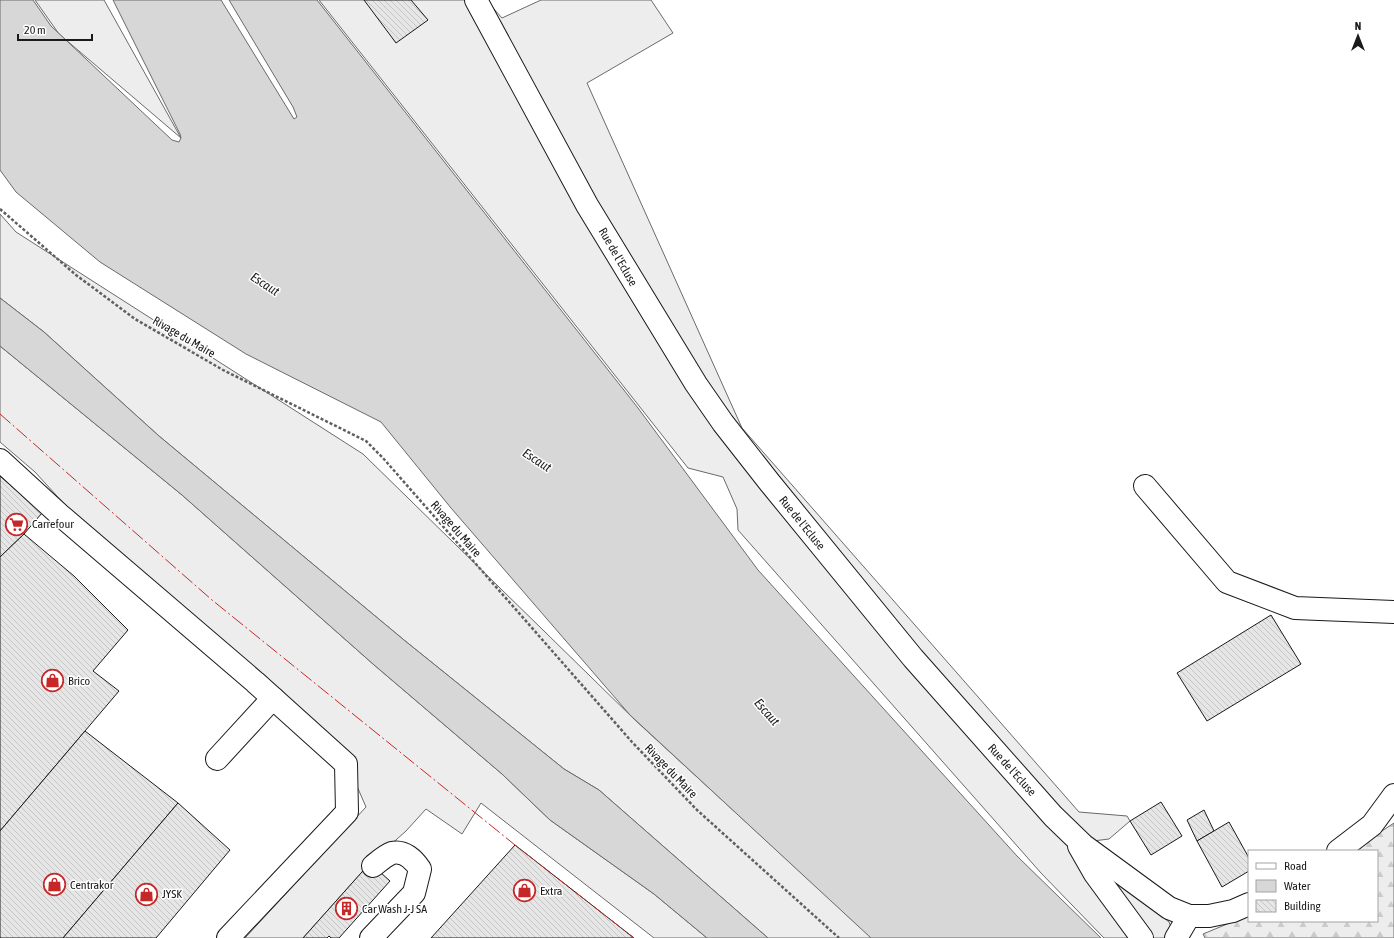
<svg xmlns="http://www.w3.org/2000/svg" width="1394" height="938" font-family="'Asap Condensed',sans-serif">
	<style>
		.built { fill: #ededed; stroke: #6a6a6a }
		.forest { fill: url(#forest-firs); stroke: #6a6a6a }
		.water { fill: #d7d7d7; stroke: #6a6a6a }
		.building { fill: url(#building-back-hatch); stroke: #1a1a1a }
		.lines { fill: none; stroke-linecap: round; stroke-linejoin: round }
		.minor-casing { stroke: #1a1a1a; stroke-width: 24 }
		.path { stroke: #5f5f5f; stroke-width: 2.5; stroke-dasharray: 3 2; stroke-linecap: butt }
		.minor { stroke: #fff; stroke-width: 22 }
		.power { stroke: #c62828; stroke-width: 1; stroke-dasharray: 14 3 2 3; stroke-linecap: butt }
		.labels { text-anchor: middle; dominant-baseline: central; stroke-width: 3; stroke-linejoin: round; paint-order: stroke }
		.street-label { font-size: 12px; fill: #1a1a1a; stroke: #fff }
		.poi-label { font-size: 12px; fill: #1a1a1a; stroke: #fff; text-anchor: start }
		.water-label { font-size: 13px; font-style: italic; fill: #1a1a1a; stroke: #fff }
	</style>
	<defs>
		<pattern id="forest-firs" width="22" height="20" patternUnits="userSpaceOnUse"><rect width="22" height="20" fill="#ededed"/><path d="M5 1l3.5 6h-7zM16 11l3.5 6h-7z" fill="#cbcbcb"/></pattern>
		<pattern id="building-back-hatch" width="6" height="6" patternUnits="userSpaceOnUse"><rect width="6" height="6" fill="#e6e6e6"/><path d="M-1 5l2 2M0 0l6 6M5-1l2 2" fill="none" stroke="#c5c5c5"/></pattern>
	</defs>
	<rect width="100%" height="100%" fill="#fff"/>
	<g class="built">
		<polygon points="35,0 104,0 181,138 59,34"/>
		<polygon points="319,0 486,0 502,18 541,0 651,0 673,33 587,83 742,428 1079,812 1127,816 1130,821 1109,839 1077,843 1131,938 1104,938 1041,873 738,530 737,509 723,477 688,468"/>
		<polygon points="0,214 16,232 363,454 635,720 872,938 768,938 599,790 564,769 404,640 159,436 44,332 0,298"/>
		<polygon points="0,346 182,495 373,664 502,774 550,820 654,894 707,938 654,938 481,803 462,834 426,809 406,831 370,863 303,938 245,938 366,807 356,784 89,531 35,472 0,442"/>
		<polygon points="1112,877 1169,922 1171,927 1168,938 1149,938 1140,929"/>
	</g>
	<polygon class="forest" points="1394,823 1394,938 1205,938 1203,934 1249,915 1249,921 1377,921 1377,851 1352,851"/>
	<g class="water">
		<polygon points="0,0 33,0 51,26 172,140 179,142 181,138 180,134 113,0 221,0 294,119 297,117 293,107 229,0 317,0 638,408 758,570 1017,856 1101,938 871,938 630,715 451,508 381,422 246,354 100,262 16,192 0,170"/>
		<polygon points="0,298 44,332 159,436 404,640 564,769 599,790 768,938 707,938 654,894 550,820 502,774 373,664 182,495 0,346"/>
	</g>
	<g class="building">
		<polygon points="364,0 411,0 428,20 396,43"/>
		<polygon points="0,476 42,513 24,534 0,557"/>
		<polygon points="24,534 74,576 128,630 93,671 119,691 0,831 0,557"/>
		<polygon points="1271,615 1301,664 1207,721 1177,673"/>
		<polygon points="85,731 178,803 63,938 0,938 0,831"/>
		<polygon points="1161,802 1182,836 1151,855 1130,821"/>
		<polygon points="178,803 230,850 156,938 63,938"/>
		<polygon points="1204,810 1214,831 1197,841 1187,820"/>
		<polygon points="1229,822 1249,858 1249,871 1222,887 1197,841"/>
		<polygon points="515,845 634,938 431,938"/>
		<polygon points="370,863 390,881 339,938 331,938 329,936 327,938 303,938"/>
	</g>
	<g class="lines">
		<defs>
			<g id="minor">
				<polyline points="476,0 587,205 696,384 723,423 770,483 913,658 1053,816 1083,845 1169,908 1189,916 1209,916 1233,911 1249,904"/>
				<polyline points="0,460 60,515 255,682 346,764 347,812 228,938"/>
				<polyline points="1145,486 1227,582 1295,608 1394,612"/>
				<polyline points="217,759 273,698"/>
				<polyline points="1079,846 1095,874 1142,938"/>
				<polyline points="1338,851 1372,825 1394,795"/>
				<path d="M 371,938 L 414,893 L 420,869 C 414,860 404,850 392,853 C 386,855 378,862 373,866"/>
				<polyline points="1176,938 1189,916"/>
			</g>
		</defs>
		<use href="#minor" class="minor-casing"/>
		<polyline class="path" points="0,209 76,275 135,319 223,370 366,441 383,458 632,742 697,810 839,938"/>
		<use href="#minor" class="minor"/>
		<polyline class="power" points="0,414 212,600 515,845 634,938"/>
	</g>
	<defs>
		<symbol id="supermarket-ring" viewBox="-11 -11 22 22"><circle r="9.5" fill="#fff" stroke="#c62828" stroke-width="1.5"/><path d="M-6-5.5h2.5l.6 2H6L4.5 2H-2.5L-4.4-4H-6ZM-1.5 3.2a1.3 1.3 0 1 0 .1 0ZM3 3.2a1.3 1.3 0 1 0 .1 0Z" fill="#c62828"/></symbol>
		<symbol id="shop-ring" viewBox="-11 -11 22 22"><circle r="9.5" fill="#fff" stroke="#c62828" stroke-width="1.5"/><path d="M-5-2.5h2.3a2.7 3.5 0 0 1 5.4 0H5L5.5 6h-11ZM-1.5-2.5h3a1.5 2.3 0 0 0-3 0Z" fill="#c62828"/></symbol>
		<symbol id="building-ring" viewBox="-11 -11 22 22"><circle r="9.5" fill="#fff" stroke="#c62828" stroke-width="1.5"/><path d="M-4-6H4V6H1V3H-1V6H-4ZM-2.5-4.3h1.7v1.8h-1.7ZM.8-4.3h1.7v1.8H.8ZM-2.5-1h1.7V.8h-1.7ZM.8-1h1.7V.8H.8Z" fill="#c62828"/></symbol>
	</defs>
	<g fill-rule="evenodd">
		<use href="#supermarket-ring" x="4" y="512" width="25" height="25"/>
		<use href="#shop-ring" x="40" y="668" width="25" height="25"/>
		<use href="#shop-ring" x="42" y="872" width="25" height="25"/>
		<use href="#shop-ring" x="512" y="878" width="25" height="25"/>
		<use href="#shop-ring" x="134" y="882" width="25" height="25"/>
		<use href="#building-ring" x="334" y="896" width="25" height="25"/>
	</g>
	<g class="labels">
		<g class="street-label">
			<text transform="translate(618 257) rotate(60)">Rue de l'Ecluse</text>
			<text transform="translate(184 337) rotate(30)">Rivage du Maire</text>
			<text transform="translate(802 523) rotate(51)">Rue de l'Ecluse</text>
			<text transform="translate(456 529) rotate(49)">Rivage du Maire</text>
			<text transform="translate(1012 770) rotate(48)">Rue de l'Ecluse</text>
			<text transform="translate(671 771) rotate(46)">Rivage du Maire</text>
		</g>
		<g class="poi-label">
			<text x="32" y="524">Carrefour</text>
			<text x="68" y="681">Brico</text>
			<text x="70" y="885">Centrakor</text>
			<text x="540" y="891">Extra</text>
			<text x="162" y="894">JYSK</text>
			<text x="362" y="909">Car Wash J-J SA</text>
		</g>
		<g class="water-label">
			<text transform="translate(265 284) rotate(33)">Escaut</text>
			<text transform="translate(537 460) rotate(33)">Escaut</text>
			<text transform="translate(767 712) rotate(49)">Escaut</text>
		</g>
	</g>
	<rect x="1248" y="850" width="130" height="72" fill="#ffffff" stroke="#a3a3a3"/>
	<rect x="1256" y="863" width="20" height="6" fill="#ffffff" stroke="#a3a3a3"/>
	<text x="1284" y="870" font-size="12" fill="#1a1a1a">Road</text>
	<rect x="1256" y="880" width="20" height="12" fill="#d7d7d7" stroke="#a3a3a3"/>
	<text x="1284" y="890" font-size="12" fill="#1a1a1a">Water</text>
	<rect x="1256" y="900" width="20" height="12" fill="url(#building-back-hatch)" stroke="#a3a3a3"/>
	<text x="1284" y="910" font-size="12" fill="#1a1a1a">Building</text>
	<g transform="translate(1358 36)" stroke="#ffffff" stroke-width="3" paint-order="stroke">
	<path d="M0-3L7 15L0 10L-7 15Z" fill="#1a1a1a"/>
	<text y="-6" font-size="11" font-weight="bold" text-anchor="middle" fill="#1a1a1a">N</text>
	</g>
	<path d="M18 34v6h74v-6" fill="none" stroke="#1a1a1a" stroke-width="2"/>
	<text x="24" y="34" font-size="12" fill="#1a1a1a" stroke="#ffffff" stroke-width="3" paint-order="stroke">20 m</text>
</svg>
